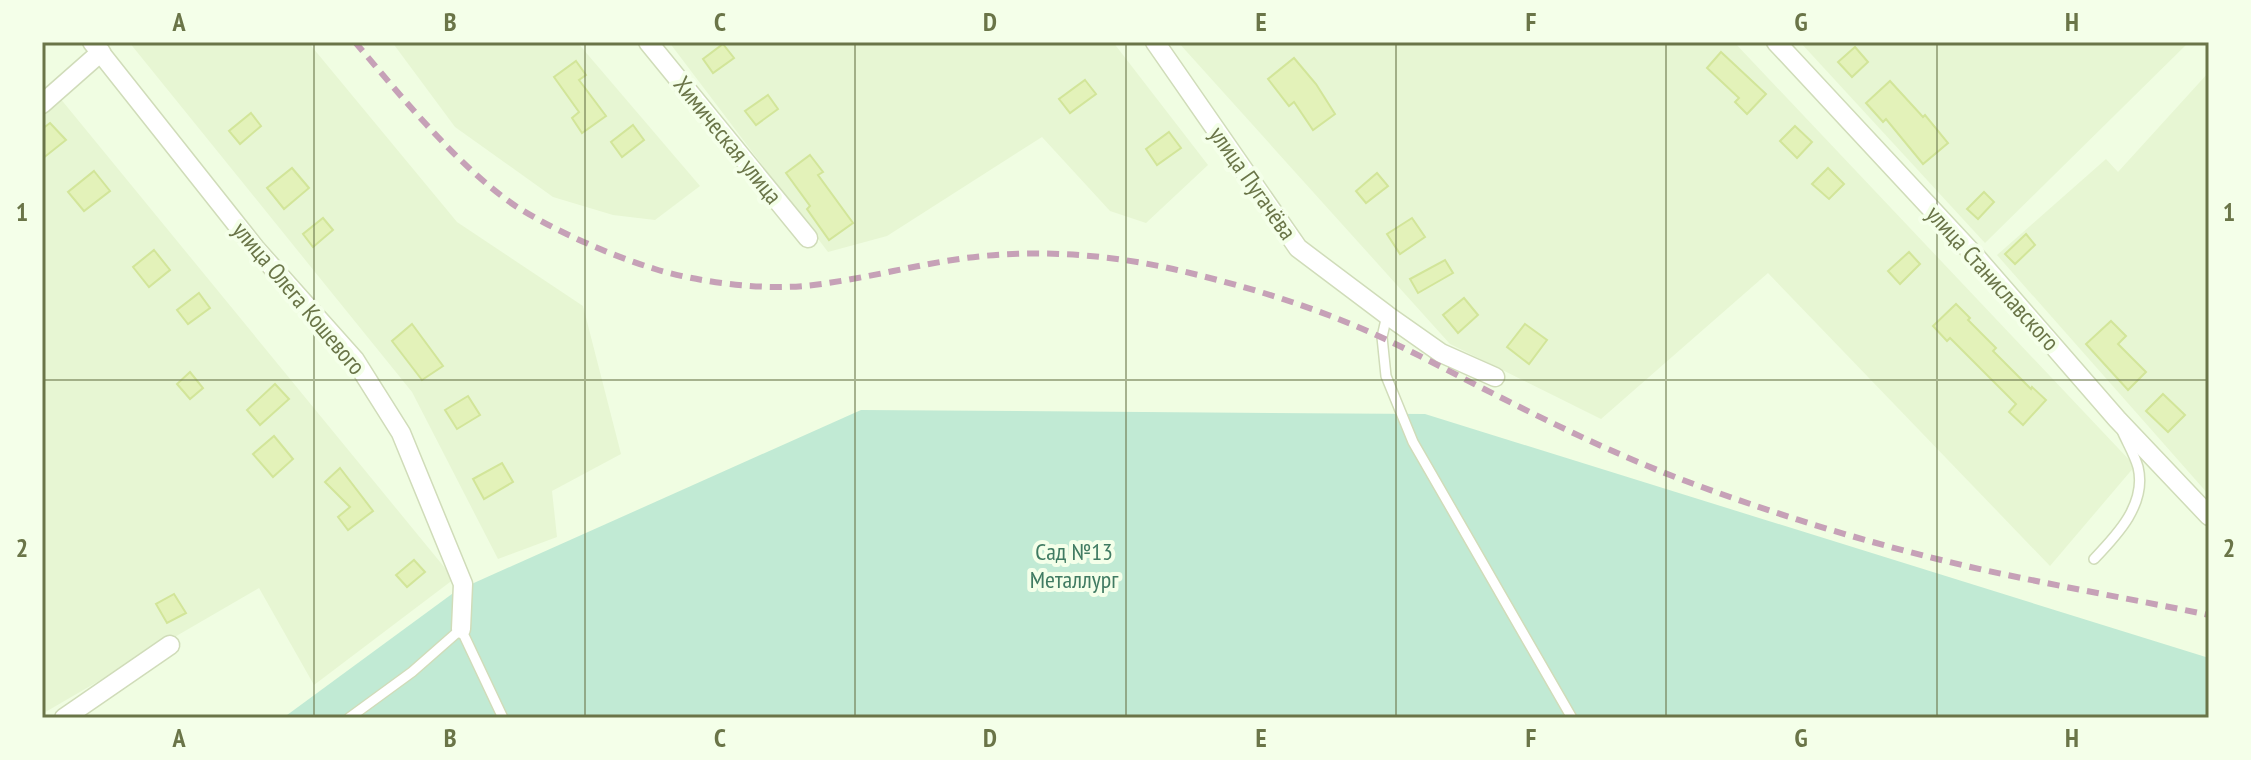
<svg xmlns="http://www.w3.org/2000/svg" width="2251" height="760" font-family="'PT Sans Narrow',sans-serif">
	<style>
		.residential { fill: #e7f6d3 }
		.green { fill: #c1ead4 }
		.building { fill: #e3f2b9; stroke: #d2e599; stroke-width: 2 }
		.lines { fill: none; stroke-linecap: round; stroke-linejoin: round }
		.service-casing { stroke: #d0dcb9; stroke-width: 12 }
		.minor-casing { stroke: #d0dcb9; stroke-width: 21 }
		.service { stroke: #fff; stroke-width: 9 }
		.minor { stroke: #fff; stroke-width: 18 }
		.rail { stroke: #c6a1b7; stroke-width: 6; stroke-dasharray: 12 8; stroke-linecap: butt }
		.grid { fill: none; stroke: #6a7548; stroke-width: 2; stroke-opacity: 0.55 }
		.labels { text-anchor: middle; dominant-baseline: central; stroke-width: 8; stroke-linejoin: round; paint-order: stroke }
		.street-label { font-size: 24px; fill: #6a7548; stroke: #f4ffe9 }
		.park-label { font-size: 24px; fill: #407b62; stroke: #f4ffe9 }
		.neatline { fill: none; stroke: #6a7548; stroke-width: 3 }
		.grid-label { font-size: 26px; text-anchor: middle; font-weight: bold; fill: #6a7548 }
	</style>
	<rect width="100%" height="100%" fill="#f0fde2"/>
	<g class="residential">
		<polygon points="129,42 308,42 457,222 583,306 621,454 552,491 557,537 498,559 412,392"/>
		<polygon points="392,42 577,42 700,186 655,220 613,215 553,197 455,127"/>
		<polygon points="669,42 1113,42 1208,165 1146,223 1110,211 1042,137 887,236 828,252"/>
		<polygon points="1178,42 1734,42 2135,466 2050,566 1768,273 1601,419 1450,344"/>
		<polygon points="1800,42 2189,42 1985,243"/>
		<polygon points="2209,72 2209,495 1997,255 2106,159 2118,172"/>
		<polygon points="55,92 454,579 314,685 259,588 42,714 42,101"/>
	</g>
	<polygon class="green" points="861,410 1425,414 2209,658 2209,718 283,718 456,591"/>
	<g class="building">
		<polygon points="723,44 734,58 713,73 703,59"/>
		<polygon points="1855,47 1868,62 1852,77 1838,62"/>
		<polygon points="1721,52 1766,94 1747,114 1735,102 1739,98 1707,68"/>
		<polygon points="1294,58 1316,84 1335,114 1313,130 1294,102 1289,106 1268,79"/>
		<polygon points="576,61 586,75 579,80 606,116 582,133 572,118 579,112 554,77"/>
		<polygon points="1085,80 1096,94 1070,113 1059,99"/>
		<polygon points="1890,81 1923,117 1925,115 1948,143 1923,164 1886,119 1883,122 1866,103"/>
		<polygon points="768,95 778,109 756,125 745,111"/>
		<polygon points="251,113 261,126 240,144 229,131"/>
		<polygon points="50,123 66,140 42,159 42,129"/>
		<polygon points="633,125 644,140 622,157 611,142"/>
		<polygon points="1795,126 1812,142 1797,158 1780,141"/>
		<polygon points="1169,132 1181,148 1157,165 1146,149"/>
		<polygon points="810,155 823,172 818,175 853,223 829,240 807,209 810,206 786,173"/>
		<polygon points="292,168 309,188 284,209 267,188"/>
		<polygon points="1828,168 1844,184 1829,199 1812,184"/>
		<polygon points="94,171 110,191 84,211 68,192"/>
		<polygon points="1377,173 1388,186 1366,203 1356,191"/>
		<polygon points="1984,192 1994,202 1978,219 1967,209"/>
		<polygon points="323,218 333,230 313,247 303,234"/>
		<polygon points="1412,218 1425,237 1400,254 1387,234"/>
		<polygon points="2026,234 2035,245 2015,264 2005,254"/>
		<polygon points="154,250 170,270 149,287 133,267"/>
		<polygon points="1909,252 1920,264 1900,284 1888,271"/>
		<polygon points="1445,260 1453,273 1418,293 1410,279"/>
		<polygon points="199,293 210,308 188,324 177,310"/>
		<polygon points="1464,298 1478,315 1458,333 1443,315"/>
		<polygon points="1956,304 1970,318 1968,320 1996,348 1993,351 2031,389 2032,387 2046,400 2023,425 2009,412 2016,404 1950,338 1947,341 1933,326"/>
		<polygon points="2111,321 2126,336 2118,344 2146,372 2128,390 2086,344"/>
		<polygon points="412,324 443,366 422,380 392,341"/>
		<polygon points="1525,324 1547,340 1529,364 1507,347"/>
		<polygon points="190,372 203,388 190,399 177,384"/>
		<polygon points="275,384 289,399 260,425 247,410"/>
		<polygon points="2163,394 2185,415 2168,432 2146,411"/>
		<polygon points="468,396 480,415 457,429 445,410"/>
		<polygon points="274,436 293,459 273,477 253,454"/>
		<polygon points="502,463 513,482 484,499 473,479"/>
		<polygon points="340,468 373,511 348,530 338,517 350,507 325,482"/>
		<polygon points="414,560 425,572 407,587 396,575"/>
		<polygon points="174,594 186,613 167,623 156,604"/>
	</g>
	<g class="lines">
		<defs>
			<g id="service">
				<polyline points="1387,315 1382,337 1386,376 1413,442 1572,718"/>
				<path d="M 2094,559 C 2117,535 2147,504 2138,467 C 2135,456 2128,444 2123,433"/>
				<polyline points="349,718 412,672 461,629 503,718"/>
			</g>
			<g id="minor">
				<polyline points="92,42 256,249 355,360 401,433 463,584 461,629"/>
				<polyline points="648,42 808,238"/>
				<polyline points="1155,42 1298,248 1387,315 1441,353 1495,377"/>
				<polyline points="1776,42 1977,258 2117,419 2209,516"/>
				<polyline points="42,104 101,52"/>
				<polyline points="64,718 170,645"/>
			</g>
		</defs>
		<use href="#service" class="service-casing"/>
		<use href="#minor" class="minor-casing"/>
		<use href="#service" class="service"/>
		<use href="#minor" class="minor"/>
		<path class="rail" d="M 355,42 C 401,96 459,168 517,207 C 557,232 610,255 655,269 C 697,282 760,290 804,286 C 864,280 923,262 983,256 C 1047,250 1110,255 1173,269 C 1238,284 1303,303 1365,330 C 1404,347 1443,368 1482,388 C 1547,421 1614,454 1683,480 C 1774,514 1868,543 1962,565 C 2044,584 2127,598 2209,615"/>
	</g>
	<path class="grid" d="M 314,42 L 314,718M 585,42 L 585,718M 855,42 L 855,718M 1126,42 L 1126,718M 1396,42 L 1396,718M 1666,42 L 1666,718M 1937,42 L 1937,718M 42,380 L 2209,380"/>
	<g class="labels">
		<g class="street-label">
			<text transform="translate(728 140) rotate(51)">Химическая улица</text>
			<text transform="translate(1253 183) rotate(55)">улица Пугачёва</text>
			<text transform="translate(1993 278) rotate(48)">улица Станиславского</text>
			<text transform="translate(299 298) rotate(50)">улица Олега Кошевого</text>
		</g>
		<g class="park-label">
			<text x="1074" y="551">Сад №13<tspan x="1074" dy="28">Металлург</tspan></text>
		</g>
	</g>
	<rect width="2251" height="760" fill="none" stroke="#f4ffe9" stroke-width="88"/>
	<rect x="44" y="44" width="2163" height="672" class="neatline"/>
	<g class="grid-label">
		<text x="179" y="31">A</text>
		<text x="450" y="31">B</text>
		<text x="720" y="31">C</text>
		<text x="990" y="31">D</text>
		<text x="1261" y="31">E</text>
		<text x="1531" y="31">F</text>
		<text x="1801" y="31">G</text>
		<text x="2072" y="31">H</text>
		<text x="22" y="221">1</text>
		<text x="2229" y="221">1</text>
		<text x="22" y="557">2</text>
		<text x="2229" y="557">2</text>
		<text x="179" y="747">A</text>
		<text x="450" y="747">B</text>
		<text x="720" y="747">C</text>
		<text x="990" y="747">D</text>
		<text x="1261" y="747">E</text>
		<text x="1531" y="747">F</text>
		<text x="1801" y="747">G</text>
		<text x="2072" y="747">H</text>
	</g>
</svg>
